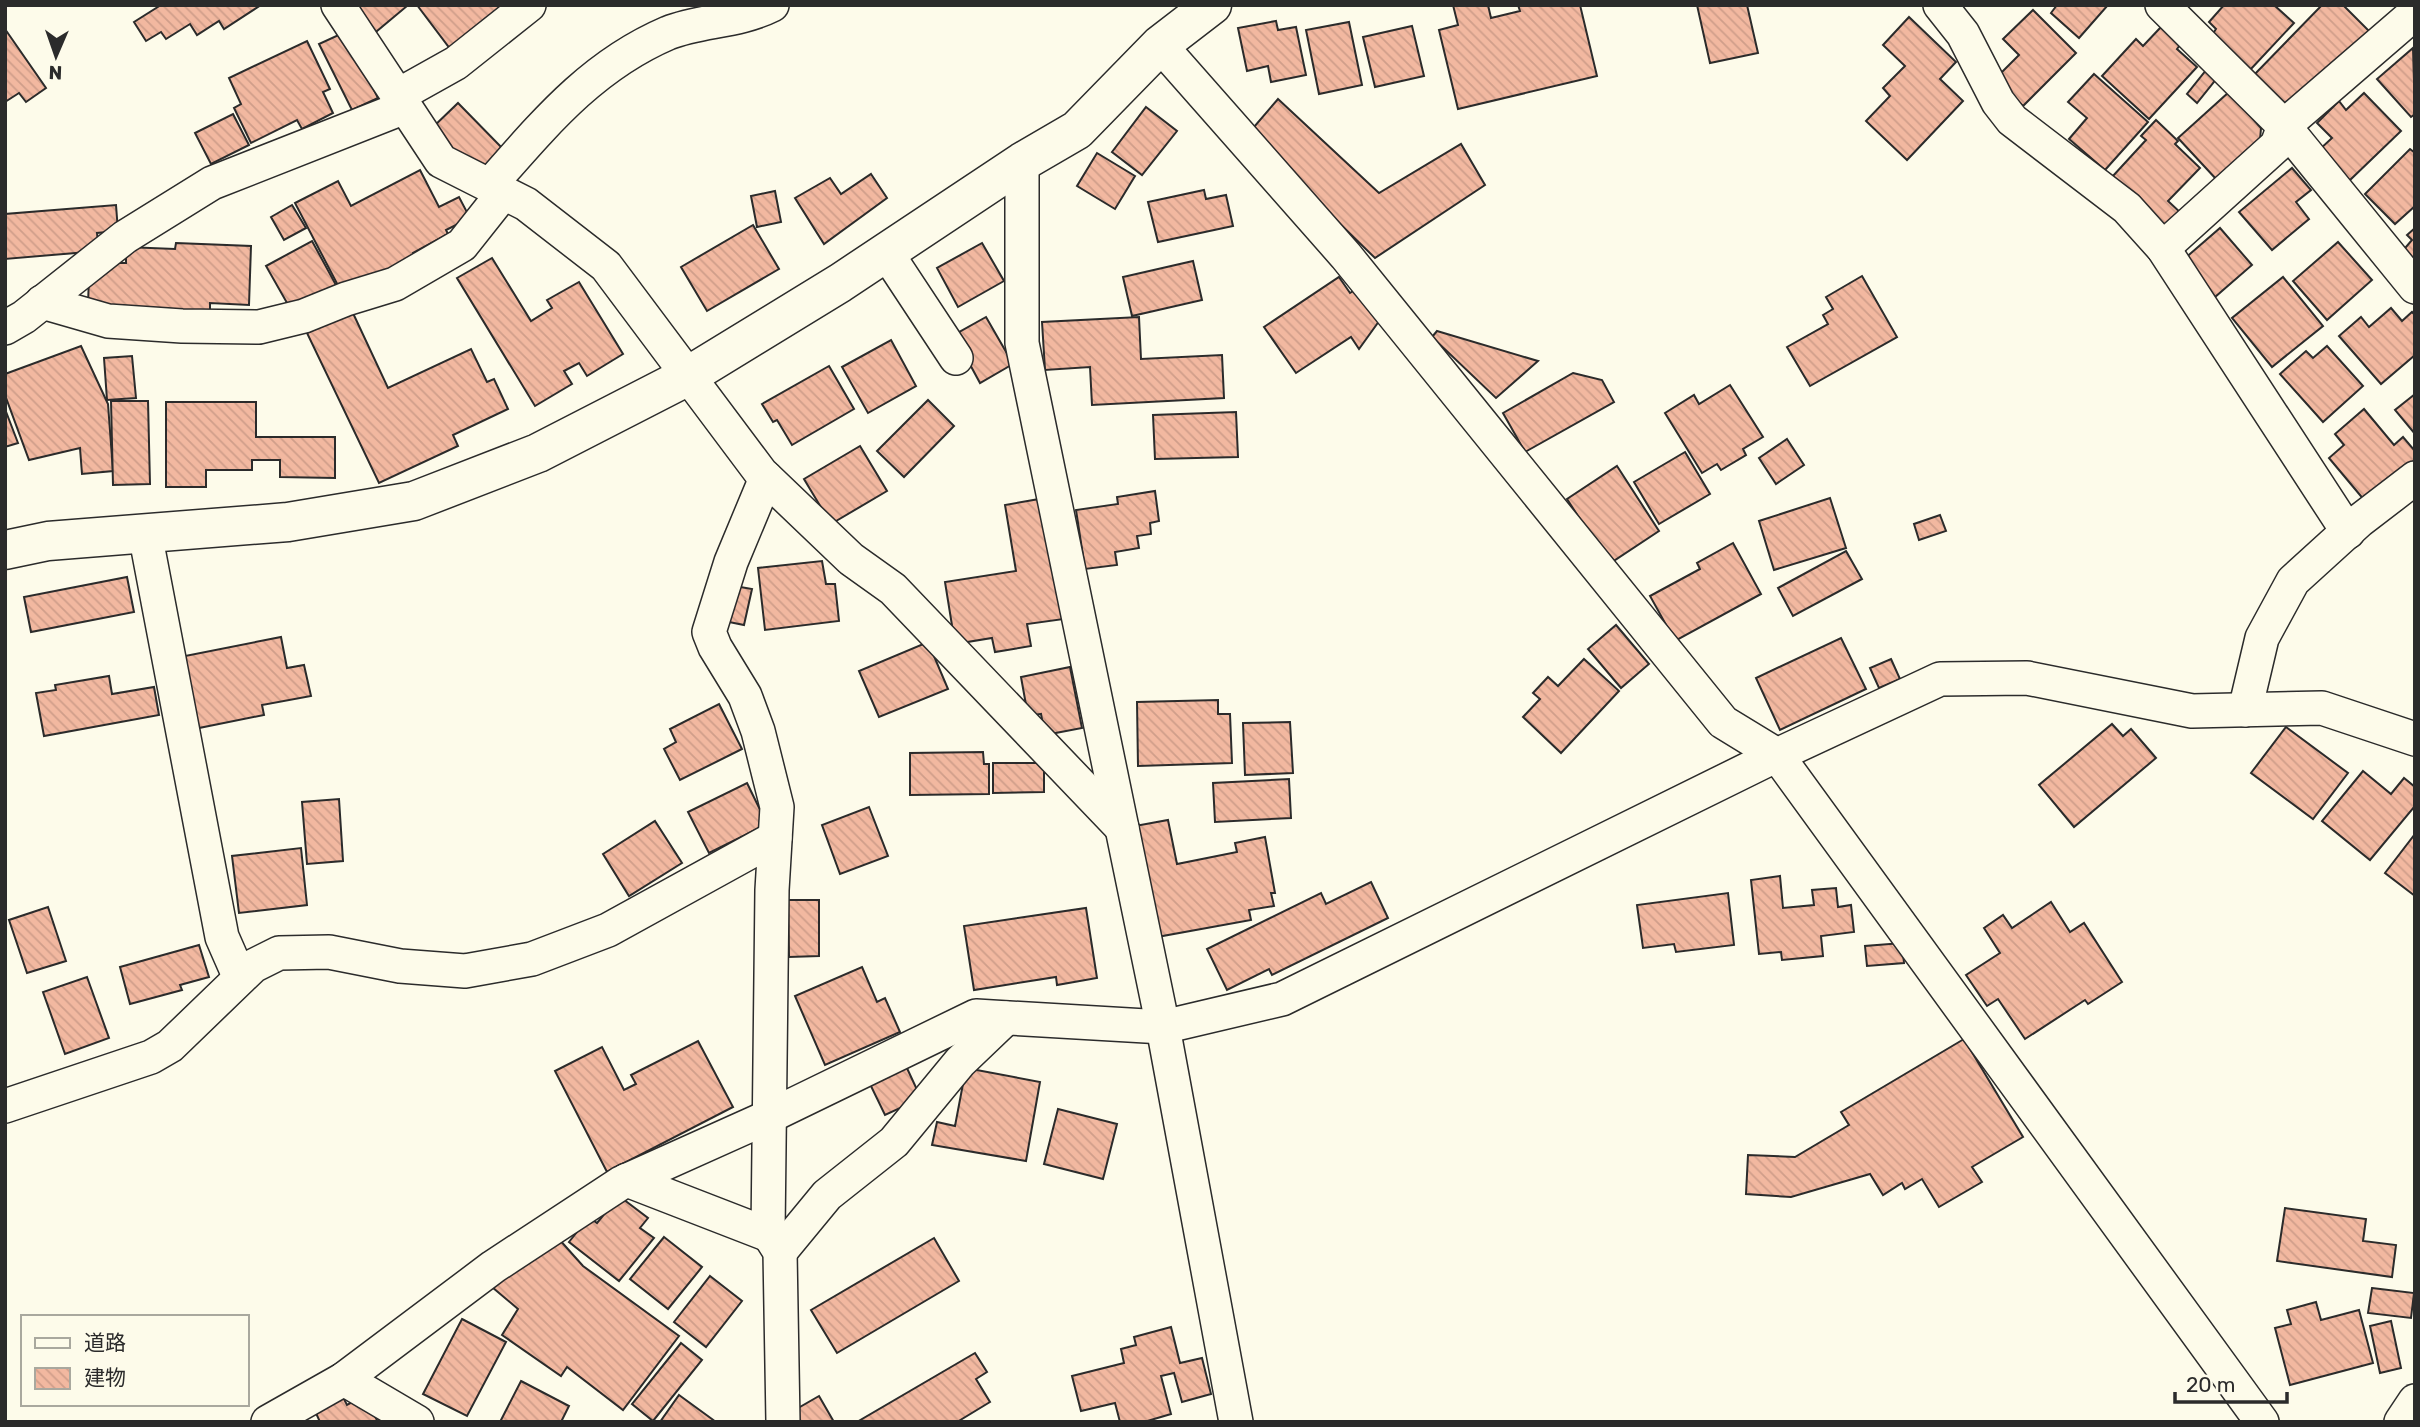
<svg xmlns="http://www.w3.org/2000/svg" width="2420" height="1427" font-family="Rubik,'Noto Sans JP',sans-serif">
	<style>
		.building { fill: url(#building-back-hatch); stroke: #2b2b2b; stroke-width: 2 }
		.lines { fill: none; stroke-linecap: round; stroke-linejoin: round }
		.minor-casing { stroke: #2b2b2b; stroke-width: 36 }
		.tertiary-casing { stroke: #2b2b2b; stroke-width: 41 }
		.minor { stroke: #fdfbea; stroke-width: 33 }
		.tertiary { stroke: #fdfbea; stroke-width: 38 }
	</style>
	<defs>
		<pattern id="building-back-hatch" width="6" height="6" patternUnits="userSpaceOnUse" patternTransform="scale(1.75)"><rect width="6" height="6" fill="#f2b8a0"/><path d="M-1 5l2 2M0 0l6 6M5-1l2 2" fill="none" stroke="#d09e8a"/></pattern>
	</defs>
	<rect width="100%" height="100%" fill="#fdfbea"/>
	<g class="building">
		<polygon points="161,5 261,5 224,29 219,21 197,35 190,24 166,39 161,32 146,41 134,22"/>
		<polygon points="346,5 406,5 407,6 371,36"/>
		<polygon points="417,5 499,5 503,10 451,50"/>
		<polygon points="1453,5 1488,5 1491,18 1520,11 1518,5 1580,5 1597,76 1458,109 1439,30 1458,25"/>
		<polygon points="1697,5 1747,5 1758,53 1710,63"/>
		<polygon points="2057,5 2108,5 2079,38 2051,13"/>
		<polygon points="2224,5 2274,5 2294,23 2250,70 2212,35 2216,29 2209,22"/>
		<polygon points="2322,5 2343,5 2371,33 2291,114 2252,77"/>
		<polygon points="2033,10 2076,53 2023,106 1995,79 2019,55 2003,39"/>
		<polygon points="1909,17 1956,62 1940,79 1963,101 1907,160 1866,121 1890,96 1883,88 1905,66 1883,45"/>
		<polygon points="1276,21 1278,30 1296,27 1306,75 1271,82 1268,66 1247,71 1238,28"/>
		<polygon points="1349,22 1362,85 1319,94 1306,30"/>
		<polygon points="1412,26 1424,76 1375,87 1363,37"/>
		<polygon points="2161,27 2180,45 2177,49 2197,67 2149,119 2102,76 2136,39 2143,46"/>
		<polygon points="5,29 46,88 26,102 19,93 5,102"/>
		<polygon points="345,32 378,98 352,110 319,44"/>
		<polygon points="307,41 330,89 323,92 333,113 302,129 297,120 251,143 234,108 241,104 229,78"/>
		<polygon points="2413,48 2415,114 2411,117 2377,79"/>
		<polygon points="2207,69 2217,78 2197,103 2187,94"/>
		<polygon points="2094,74 2148,122 2105,170 2069,139 2087,118 2068,102"/>
		<polygon points="2229,92 2261,128 2260,140 2217,180 2178,138"/>
		<polygon points="2364,93 2401,131 2349,181 2319,150 2332,138 2317,123 2339,101 2346,110"/>
		<polygon points="1278,99 1379,193 1461,144 1485,185 1375,258 1248,134"/>
		<polygon points="458,103 506,152 479,178 431,129"/>
		<polygon points="1146,107 1177,131 1142,175 1112,152"/>
		<polygon points="233,114 249,145 211,164 195,133"/>
		<polygon points="2156,120 2178,141 2175,144 2200,168 2168,201 2183,215 2169,230 2112,177 2146,140 2141,136"/>
		<polygon points="2410,149 2415,153 2415,206 2395,224 2365,194"/>
		<polygon points="1097,153 1135,176 1115,209 1077,186"/>
		<polygon points="2292,168 2311,190 2296,202 2309,219 2272,250 2239,212"/>
		<polygon points="420,170 439,207 459,197 470,218 446,230 448,234 413,253 416,259 344,297 295,203 338,181 351,206"/>
		<polygon points="871,174 887,198 824,244 795,198 830,178 841,194"/>
		<polygon points="1204,190 1206,199 1226,195 1233,226 1158,242 1148,202"/>
		<polygon points="775,191 781,222 757,227 751,196"/>
		<polygon points="116,205 118,231 97,233 99,251 5,259 5,214"/>
		<polygon points="292,205 306,228 284,240 271,217"/>
		<polygon points="753,225 779,269 707,311 681,267"/>
		<polygon points="2220,228 2252,265 2215,297 2183,260"/>
		<polygon points="2415,228 2415,268 2400,254 2412,240 2407,235"/>
		<polygon points="312,241 336,285 291,310 266,266"/>
		<polygon points="2338,242 2372,280 2327,320 2293,281"/>
		<polygon points="176,243 251,246 249,305 210,303 210,316 88,306 89,274 104,263 126,263 126,247 175,249"/>
		<polygon points="982,243 1004,281 958,307 937,268"/>
		<polygon points="492,258 531,321 552,308 547,300 579,282 623,354 587,376 579,363 564,371 572,384 535,406 457,278"/>
		<polygon points="1193,261 1202,300 1132,316 1123,277"/>
		<polygon points="1862,276 1897,337 1810,386 1787,347 1828,324 1823,315 1833,309 1826,297"/>
		<polygon points="1339,277 1350,293 1361,286 1382,317 1359,349 1351,337 1296,373 1264,327"/>
		<polygon points="2283,277 2323,326 2272,367 2232,318"/>
		<polygon points="2391,308 2402,321 2412,312 2415,315 2415,355 2381,384 2339,336 2361,317 2369,327"/>
		<polygon points="352,311 388,388 471,349 487,382 494,379 508,409 453,435 458,446 379,483 307,333"/>
		<polygon points="986,317 1013,364 980,383 954,335"/>
		<polygon points="1139,317 1141,359 1222,355 1224,398 1092,405 1090,367 1045,370 1042,322"/>
		<polygon points="1437,331 1538,361 1496,398 1432,337"/>
		<polygon points="891,340 916,386 868,413 842,367"/>
		<polygon points="81,346 108,404 113,471 82,474 80,448 29,460 5,395 5,374"/>
		<polygon points="2327,346 2363,386 2323,422 2280,374 2306,351 2313,358"/>
		<polygon points="132,356 136,398 107,400 104,358"/>
		<polygon points="829,366 854,409 792,445 777,420 773,422 762,404"/>
		<polygon points="1573,373 1602,380 1614,402 1525,452 1503,413"/>
		<polygon points="1730,385 1763,437 1743,449 1746,455 1721,470 1717,464 1702,473 1665,413 1694,395 1699,404"/>
		<polygon points="2415,394 2415,434 2395,410"/>
		<polygon points="928,400 954,426 904,477 877,451"/>
		<polygon points="111,401 148,401 150,484 113,485"/>
		<polygon points="166,402 256,402 256,437 335,437 335,478 280,477 280,460 252,460 252,470 206,470 206,487 166,487"/>
		<polygon points="5,409 18,443 5,447"/>
		<polygon points="2364,409 2394,445 2403,437 2415,451 2415,460 2365,501 2329,458 2344,445 2335,434"/>
		<polygon points="1236,412 1238,457 1155,459 1153,415"/>
		<polygon points="1787,439 1804,465 1776,484 1759,458"/>
		<polygon points="860,446 887,491 831,524 804,479"/>
		<polygon points="1685,452 1710,494 1659,524 1634,482"/>
		<polygon points="1617,466 1659,531 1609,564 1567,499"/>
		<polygon points="1155,491 1159,521 1150,523 1151,534 1137,536 1139,548 1115,552 1117,565 1085,569 1076,510 1118,504 1117,497"/>
		<polygon points="1045,498 1064,619 1027,624 1031,646 995,652 992,638 955,644 945,582 1016,571 1005,505"/>
		<polygon points="1830,498 1846,548 1774,570 1759,521"/>
		<polygon points="1940,515 1946,531 1919,540 1914,524"/>
		<polygon points="1733,543 1761,594 1675,641 1650,596 1700,569 1697,563"/>
		<polygon points="1846,551 1862,579 1793,616 1778,588"/>
		<polygon points="822,561 826,584 835,584 839,621 765,630 758,568"/>
		<polygon points="127,577 134,612 31,632 24,597"/>
		<polygon points="729,585 752,589 744,625 724,621"/>
		<polygon points="1616,625 1649,664 1621,688 1588,649"/>
		<polygon points="281,637 287,668 304,665 311,696 262,705 264,715 194,729 180,657"/>
		<polygon points="1841,638 1866,689 1780,730 1756,678"/>
		<polygon points="928,642 948,689 879,717 859,671"/>
		<polygon points="1584,659 1619,691 1561,753 1523,717 1540,699 1533,693 1548,677 1558,686"/>
		<polygon points="1891,659 1900,679 1879,688 1870,668"/>
		<polygon points="1070,667 1082,728 1045,735 1041,714 1028,716 1021,677"/>
		<polygon points="109,676 112,694 154,687 159,715 44,736 36,693 56,690 55,685"/>
		<polygon points="1218,700 1218,714 1230,714 1232,763 1138,766 1137,702"/>
		<polygon points="719,704 742,749 680,780 664,749 676,742 670,729"/>
		<polygon points="1290,722 1293,773 1245,775 1243,723"/>
		<polygon points="2112,724 2123,736 2131,729 2156,758 2074,827 2039,785"/>
		<polygon points="2286,727 2348,773 2313,819 2251,773"/>
		<polygon points="983,752 984,764 989,764 989,794 910,795 910,753"/>
		<polygon points="993,763 1044,763 1044,792 993,793"/>
		<polygon points="2363,771 2391,794 2404,778 2415,787 2415,806 2370,860 2322,821"/>
		<polygon points="1289,779 1291,818 1215,822 1213,783"/>
		<polygon points="747,783 767,824 709,853 688,812"/>
		<polygon points="339,799 343,861 307,864 302,802"/>
		<polygon points="869,807 888,856 840,874 822,825"/>
		<polygon points="1168,820 1177,864 1237,852 1235,843 1265,837 1275,893 1271,893 1274,906 1249,910 1251,920 1157,937 1135,826"/>
		<polygon points="655,821 682,863 629,896 603,854"/>
		<polygon points="2415,834 2415,896 2385,873"/>
		<polygon points="301,848 307,905 239,913 232,856"/>
		<polygon points="1780,876 1783,908 1814,905 1812,890 1836,888 1838,907 1851,905 1854,932 1821,936 1823,956 1782,960 1781,952 1759,954 1751,880"/>
		<polygon points="1371,882 1388,918 1272,975 1269,969 1227,990 1207,949 1321,893 1326,904"/>
		<polygon points="1728,893 1734,945 1676,952 1674,944 1643,948 1637,905"/>
		<polygon points="788,900 819,900 819,956 789,957"/>
		<polygon points="2051,902 2070,932 2084,923 2122,982 2088,1004 2085,1000 2025,1039 1998,999 1987,1006 1966,975 2000,953 1984,928 2003,915 2012,928"/>
		<polygon points="48,907 66,961 27,973 9,920"/>
		<polygon points="1086,908 1097,978 1057,985 1056,977 974,990 964,926"/>
		<polygon points="1902,943 1904,963 1867,966 1865,946"/>
		<polygon points="199,945 209,977 180,985 182,990 130,1004 120,967"/>
		<polygon points="862,967 877,1002 885,998 900,1032 825,1065 795,996"/>
		<polygon points="87,977 109,1038 65,1054 43,992"/>
		<polygon points="1964,1039 2023,1137 1972,1167 1982,1182 1939,1207 1922,1179 1905,1189 1902,1183 1883,1195 1870,1174 1791,1197 1746,1194 1748,1155 1795,1157 1849,1125 1841,1112"/>
		<polygon points="698,1041 733,1107 607,1172 555,1071 602,1047 624,1090 636,1084 631,1075"/>
		<polygon points="906,1066 919,1094 908,1099 909,1104 885,1115 869,1082"/>
		<polygon points="966,1068 1040,1082 1026,1161 932,1145 937,1122 955,1126"/>
		<polygon points="1058,1109 1117,1124 1103,1179 1044,1164"/>
		<polygon points="619,1196 648,1218 640,1228 654,1238 619,1281 569,1242 589,1217 597,1223"/>
		<polygon points="2285,1208 2366,1219 2363,1241 2396,1245 2392,1277 2277,1261"/>
		<polygon points="664,1237 702,1267 668,1309 630,1279"/>
		<polygon points="558,1238 583,1266 679,1336 623,1410 567,1367 561,1376 502,1335 518,1309 492,1287"/>
		<polygon points="934,1238 959,1281 837,1353 811,1310"/>
		<polygon points="710,1276 742,1301 706,1347 674,1322"/>
		<polygon points="2372,1288 2414,1293 2411,1318 2368,1313"/>
		<polygon points="2316,1302 2321,1320 2359,1310 2373,1363 2290,1385 2275,1328 2291,1324 2287,1310"/>
		<polygon points="462,1319 506,1342 467,1416 423,1394"/>
		<polygon points="2391,1321 2401,1368 2380,1373 2370,1326"/>
		<polygon points="1171,1327 1180,1363 1202,1358 1211,1394 1182,1402 1174,1373 1161,1376 1171,1414 1144,1422 1120,1422 1115,1403 1081,1411 1072,1376 1124,1363 1121,1349 1136,1345 1134,1337"/>
		<polygon points="681,1343 702,1360 653,1421 632,1404"/>
		<polygon points="975,1353 987,1372 976,1379 990,1402 957,1422 857,1422"/>
		<polygon points="521,1381 569,1406 561,1422 500,1422"/>
		<polygon points="679,1395 716,1422 660,1422"/>
		<polygon points="364,1396 378,1422 320,1422 315,1411 343,1397 347,1405"/>
		<polygon points="819,1396 834,1422 783,1422 781,1418"/>
	</g>
	<g class="lines">
		<defs>
			<g id="minor">
				<polyline points="338,5 441,161 526,204 606,266 761,473 851,559 893,589 1122,828"/>
				<polyline points="1940,5 1963,34 1998,102 2012,120 2127,208 2163,248 2348,532"/>
				<polyline points="2162,5 2284,126 2415,287"/>
				<polyline points="1160,45 1346,256 1723,722 1777,755 2262,1422"/>
				<polyline points="397,96 456,63 529,5"/>
				<polyline points="1022,162 1022,343 1163,1027 1236,1422"/>
				<path d="M 490,185 C 544,124 591,66 668,33 C 701,20 738,22 772,5"/>
				<polyline points="2163,248 2277,145 2284,126 2415,13"/>
				<polyline points="886,252 956,358"/>
				<polyline points="42,302 108,321 182,326 259,327 304,316 346,299 395,284 462,245 504,192"/>
				<polyline points="5,328 24,317 125,237 212,183 405,107"/>
				<polyline points="766,478 731,562 709,632 715,647 745,696 758,731 777,807 772,890 768,1233 780,1252 783,1422"/>
				<polyline points="145,533 222,937 240,978"/>
				<polyline points="2245,710 2262,638 2293,581 2359,521 2415,478"/>
				<polyline points="5,1106 151,1057 170,1046 253,966 279,953 329,952 400,966 465,971 532,959 608,930 775,838"/>
				<polyline points="627,1180 769,1235"/>
				<polyline points="780,1252 827,1195 894,1142 960,1062 1006,1018"/>
				<polyline points="344,1379 417,1422"/>
				<polyline points="268,1422 344,1379 493,1267 621,1183 768,1117 976,1016 1163,1027 1282,999 1777,755 1940,679 2027,678 2192,711 2322,708 2415,739"/>
				<polyline points="2401,1422 2415,1401"/>
			</g>
			<polyline id="tertiary" points="5,550 48,541 288,522 414,501 538,453 688,376 840,283 1022,162 1077,130 1160,45 1212,5"/>
		</defs>
		<use href="#minor" class="minor-casing"/>
		<use href="#tertiary" class="tertiary-casing"/>
		<use href="#minor" class="minor"/>
		<use href="#tertiary" class="tertiary"/>
	</g>
	<rect width="2420" height="1427" fill="none" stroke="#2b2b2b" stroke-width="14"/>
	<rect x="21" y="1315" width="228" height="91" fill="#fdfbea" stroke="#a9a89e" stroke-width="2"/>
	<rect x="35" y="1338" width="35" height="10" fill="#fdfbea" stroke="#a9a89e" stroke-width="2"/>
	<text x="84" y="1350" font-size="21" fill="#2b2b2b">道路</text>
	<rect x="35" y="1368" width="35" height="21" fill="url(#building-back-hatch)" stroke="#a9a89e" stroke-width="2"/>
	<text x="84" y="1385" font-size="21" fill="#2b2b2b">建物</text>
	<g transform="translate(56 56) rotate(182)" stroke="#fdfbea" stroke-width="5" paint-order="stroke">
	<path d="M0-5L12 26L0 18L-12 26Z" fill="#2b2b2b"/>
	<text y="-10" font-size="19" font-weight="bold" text-anchor="middle" fill="#2b2b2b">N</text>
	</g>
	<path d="M2175 1392v10h112v-10" fill="none" stroke="#2b2b2b" stroke-width="3.5"/>
	<text x="2186" y="1392" font-size="21" fill="#2b2b2b" stroke="#fdfbea" stroke-width="5" paint-order="stroke">20 m</text>
</svg>
